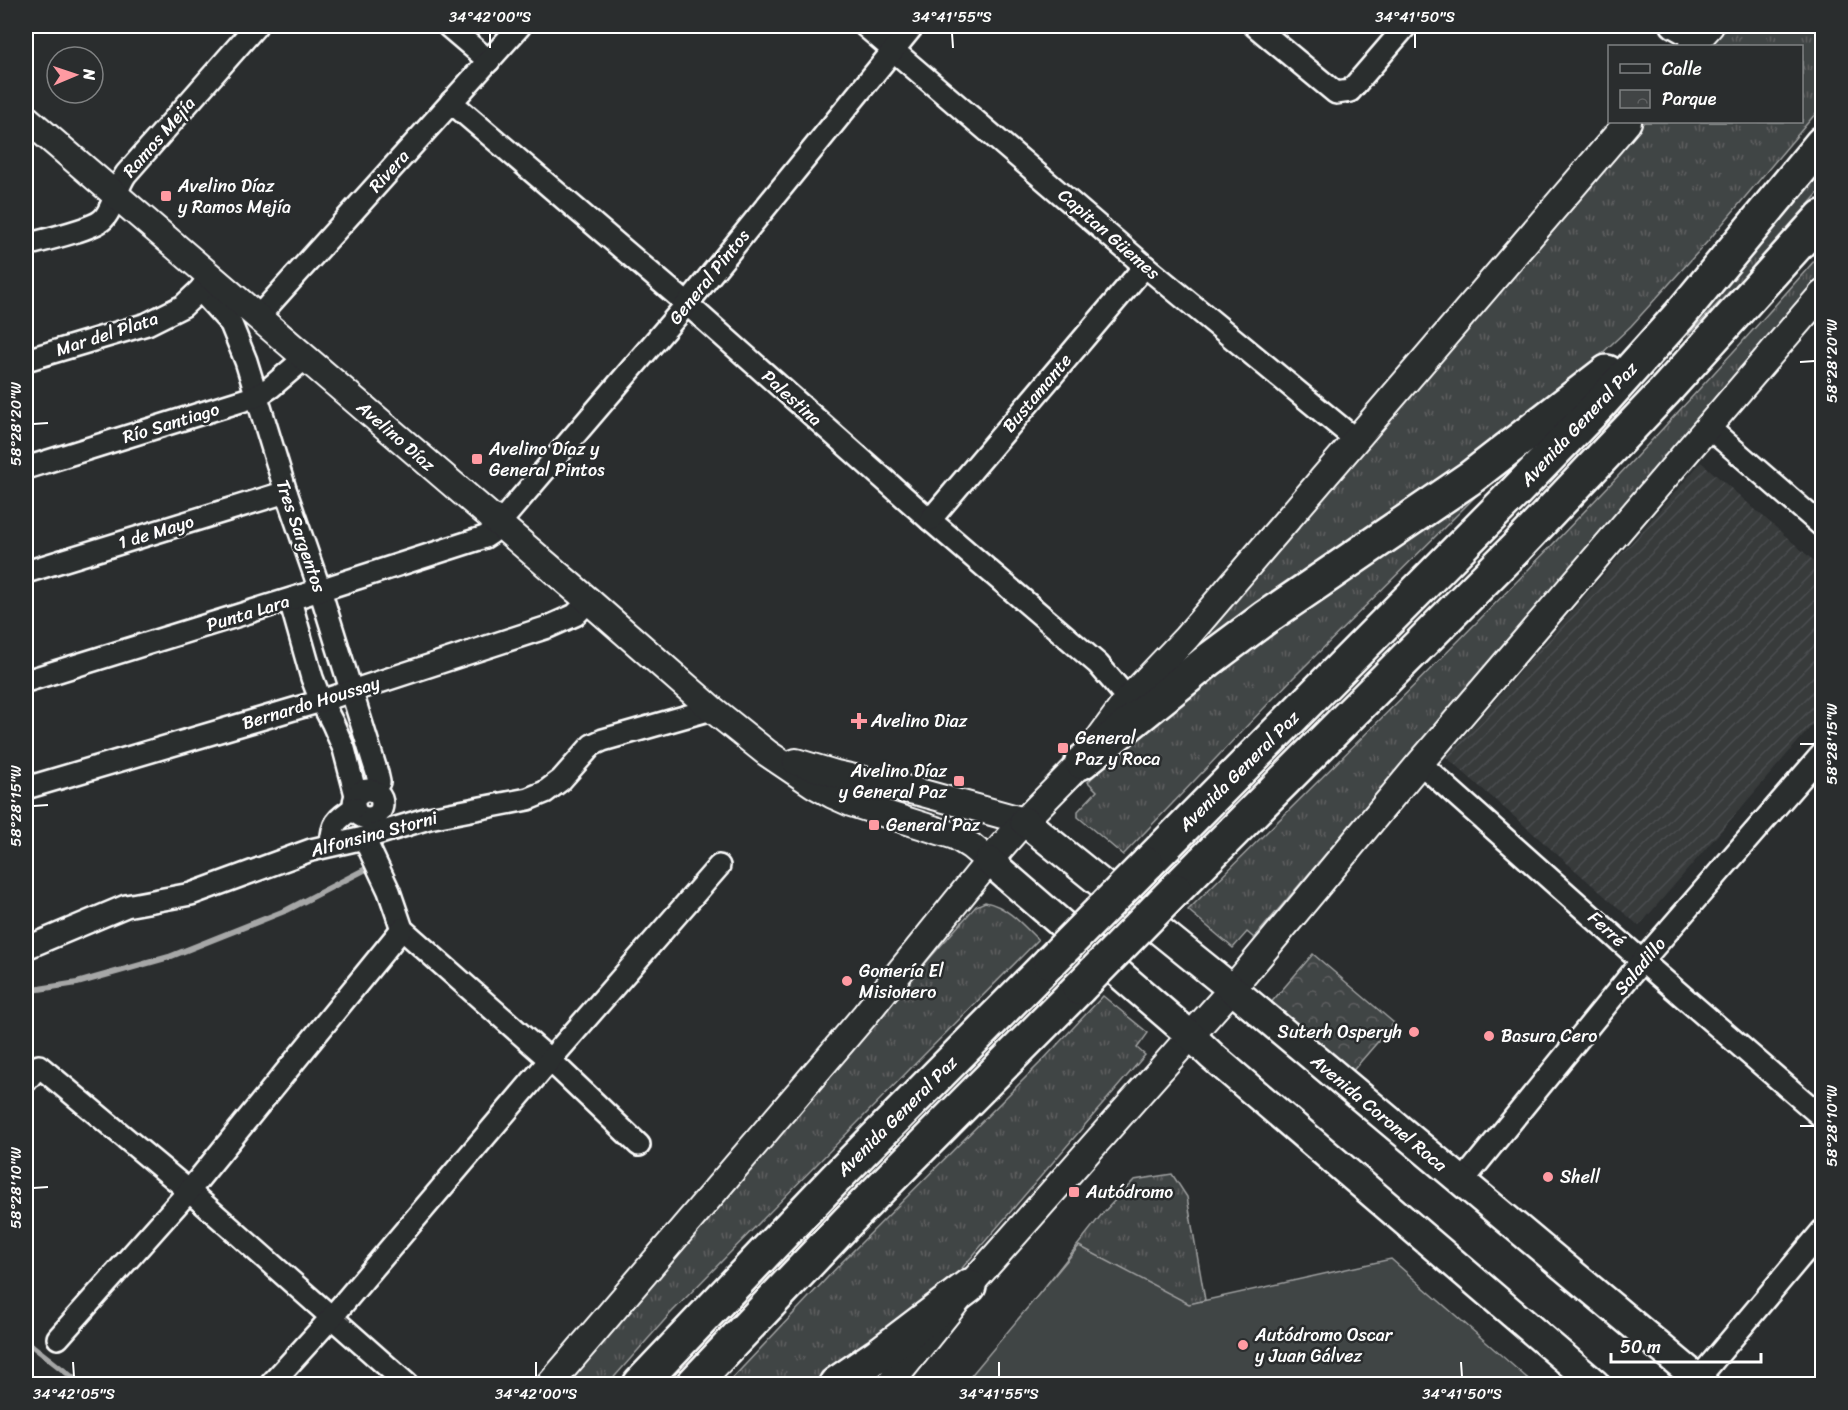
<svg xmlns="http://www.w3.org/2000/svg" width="1848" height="1410" font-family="Sriracha,sans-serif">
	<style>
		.industrial { fill: url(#industrial-furrows) }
		.grass { fill: url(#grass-tufts); stroke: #a0a2a2; stroke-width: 1.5 }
		.park { fill: url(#park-crowns); stroke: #a0a2a2; stroke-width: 1.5 }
		.pitch { fill: #414445; stroke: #a0a2a2; stroke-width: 1.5 }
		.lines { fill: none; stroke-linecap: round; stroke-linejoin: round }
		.stream { stroke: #a6a7a7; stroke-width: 6 }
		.minor-casing { stroke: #fff; stroke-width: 26 }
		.tertiary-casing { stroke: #fff; stroke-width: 30 }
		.secondary-casing { stroke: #fff; stroke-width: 33 }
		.motorway-casing { stroke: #fff; stroke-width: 38 }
		.minor { stroke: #2a2d2e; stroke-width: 21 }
		.tertiary { stroke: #2a2d2e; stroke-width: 26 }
		.secondary { stroke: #2a2d2e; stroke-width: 28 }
		.motorway { stroke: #2a2d2e; stroke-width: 33 }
		.motorway-bridge-casing { stroke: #fff; stroke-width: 38; stroke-linecap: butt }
		.motorway-bridge { stroke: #2a2d2e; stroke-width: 33 }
		.ticks { fill: none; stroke: #fff; stroke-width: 2 }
		.poi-dot { fill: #ff9aa2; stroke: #2a2d2e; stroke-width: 2 }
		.labels { text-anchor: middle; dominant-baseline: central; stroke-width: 5; stroke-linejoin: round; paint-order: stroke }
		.street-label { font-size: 18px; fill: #fff; stroke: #2a2d2e }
		.poi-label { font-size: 18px; fill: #fff; stroke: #2a2d2e; text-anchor: start }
		.neatline { fill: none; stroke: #fff; stroke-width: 2 }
		.ticks-label { font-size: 15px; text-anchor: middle; fill: #fff }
	</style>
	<defs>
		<pattern id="industrial-furrows" width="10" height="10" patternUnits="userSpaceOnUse" patternTransform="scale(1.5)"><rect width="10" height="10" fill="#373a3b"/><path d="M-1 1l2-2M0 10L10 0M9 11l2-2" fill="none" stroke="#4b4e4f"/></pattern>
		<pattern id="grass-tufts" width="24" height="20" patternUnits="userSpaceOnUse" patternTransform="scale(1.5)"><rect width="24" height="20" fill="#414445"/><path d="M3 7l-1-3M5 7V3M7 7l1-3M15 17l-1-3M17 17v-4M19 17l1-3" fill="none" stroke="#5e6061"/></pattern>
		<pattern id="park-crowns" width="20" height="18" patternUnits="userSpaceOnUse" patternTransform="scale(1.5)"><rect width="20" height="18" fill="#414445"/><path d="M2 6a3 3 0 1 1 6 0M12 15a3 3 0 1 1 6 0" fill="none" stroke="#5e6061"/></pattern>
	</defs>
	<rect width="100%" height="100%" fill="#2a2d2e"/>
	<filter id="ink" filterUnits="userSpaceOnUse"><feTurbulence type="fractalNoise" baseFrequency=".0167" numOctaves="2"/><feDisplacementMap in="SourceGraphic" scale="12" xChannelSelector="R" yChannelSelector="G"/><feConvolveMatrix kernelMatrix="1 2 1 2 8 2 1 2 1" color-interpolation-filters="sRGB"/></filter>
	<g filter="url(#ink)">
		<polygon class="industrial" points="1701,462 1822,568 1822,714 1639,926 1446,757"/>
		<g class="grass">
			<polygon points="1726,26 1822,26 1822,106 1708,241 1631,326 1563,390 1514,430 1176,670 1644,122 1802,122 1802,46 1708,46"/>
			<polygon points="1822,170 1822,189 1749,271 1688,335 1742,266"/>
			<path d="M 1822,252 L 1822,273 L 1254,938 L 1247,932 L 1233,948 L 1188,910 C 1405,696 1622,482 1822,252 Z"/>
			<polygon points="1488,484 1292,679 1123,855 1078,817 1078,811 1097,791 1088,782 1152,716"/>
			<path d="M 985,902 C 1007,906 1023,925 1038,940 L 912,1067 L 670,1314 L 608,1384 L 568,1384 L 921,968 L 976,906 Z"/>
			<polygon points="1103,996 1148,1033 1137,1048 1145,1055 939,1295 826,1384 727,1384 842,1262 1041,1062"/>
			<polygon points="1172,1174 1187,1197 1205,1300 1188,1305 1022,1316 1102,1214 1134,1180"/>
		</g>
		<polygon class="park" points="1313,954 1394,1023 1350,1074 1269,1005"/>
		<polygon class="pitch" points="1079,1246 1189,1304 1391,1259 1534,1384 964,1384"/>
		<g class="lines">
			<g class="stream">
				<polyline points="26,991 77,983 169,957 287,910 366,869"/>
				<polyline points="26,1341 81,1384"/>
			</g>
			<defs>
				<g id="minor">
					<polyline points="448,26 489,61"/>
					<polyline points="865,26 1145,266 1355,439"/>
					<polyline points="1255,26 1336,93 1350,91 1406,26"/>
					<polyline points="1672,26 1697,40"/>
					<polyline points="451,102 687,304 930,520 1098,664 1128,699"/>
					<path d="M 26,245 C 41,241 92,229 102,220 C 112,212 117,186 126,174 L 256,26"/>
					<polyline points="200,290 231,324 246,361 286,492 320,590 377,773 379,782 374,791"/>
					<polyline points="258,317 520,26"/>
					<polyline points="26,360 147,324 183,306 200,290 208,279"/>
					<polyline points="1708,427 1822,526"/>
					<polyline points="26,468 257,396 271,387 305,358"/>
					<polyline points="930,520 1145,266"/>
					<polyline points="26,572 286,492"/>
					<polyline points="290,600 312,678 321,701 333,724 344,749 356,795"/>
					<polyline points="26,681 320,590 485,537 491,533 687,304 913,26"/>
					<polyline points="1420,763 1642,961 1822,1117"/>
					<polyline points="26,788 321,701 548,627 575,615 589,601"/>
					<circle cx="368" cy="804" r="14"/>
					<polyline points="364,838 389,891 402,929 550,1060 639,1145"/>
					<path d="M 331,845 C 332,823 336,820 354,808"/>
					<polyline points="26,948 126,906 191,894 311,850 364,838 429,818 528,799 545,792 561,780 592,745 603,740 712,709"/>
					<polyline points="26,1081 39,1066 189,1191 407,1384"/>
					<polyline points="1462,1182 1642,961 1822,754"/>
					<polyline points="58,1338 189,1191 402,929"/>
					<polyline points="1698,1379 1822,1231"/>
					<polyline points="271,1384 331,1318 550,1060 719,866"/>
				</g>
				<g id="tertiary">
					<polyline points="1692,46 1710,26"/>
					<polyline points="26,118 589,601 712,709 767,753 813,784 833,795 851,803 955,836 971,846 989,861"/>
					<polyline points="796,762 836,774 919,792 1024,821"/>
					<polyline points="550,1384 865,1015 989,861 1024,821 1082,762 1128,699 1186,638 1628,122"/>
					<polyline points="890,1384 969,1286 1232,989 1420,763 1822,294"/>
				</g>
				<g id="secondary">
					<polyline points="1024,821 1232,989 1704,1384"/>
					<polyline points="989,861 1190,1035 1212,1056 1595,1384"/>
				</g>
				<g id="motorway">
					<polyline points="1082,762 1210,659 1265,618 1470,478 1607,372"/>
					<polyline points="1147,864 1516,491 1600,404 1679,316 1822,143"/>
					<polyline points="1175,890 1517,547 1664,392 1822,217"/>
					<polyline points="640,1384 836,1178 1050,962"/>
					<polyline points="693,1384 849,1220 1079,988"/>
					<polyline points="836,1384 877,1356 969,1286"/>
				</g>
			</defs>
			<use href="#minor" class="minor-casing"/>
			<use href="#tertiary" class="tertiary-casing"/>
			<use href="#secondary" class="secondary-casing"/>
			<use href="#motorway" class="motorway-casing"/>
			<use href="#minor" class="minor"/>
			<use href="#tertiary" class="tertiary"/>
			<use href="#secondary" class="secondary"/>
			<use href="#motorway" class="motorway"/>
			<defs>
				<g id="motorway-bridge">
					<polyline points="1050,962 1147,864"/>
					<polyline points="1079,988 1175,890"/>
				</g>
			</defs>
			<use href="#motorway-bridge" class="motorway-bridge-casing"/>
			<use href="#motorway-bridge" class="motorway-bridge"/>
		</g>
	</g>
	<path class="ticks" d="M 490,33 L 490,48M 952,33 L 953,48M 1415,33 L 1415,48M 1800,362 L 1815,361M 33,424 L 48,423M 1800,744 L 1815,744M 33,806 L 48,805M 1800,1126 L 1815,1126M 33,1188 L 48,1187M 73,1362 L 74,1377M 536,1362 L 536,1377M 999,1362 L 999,1377M 1461,1362 L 1462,1377"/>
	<g class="poi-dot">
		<rect x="160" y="190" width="12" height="12" rx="3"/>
		<rect x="471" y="453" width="12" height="12" rx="3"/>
		<path d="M856 712h6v6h6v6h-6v6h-6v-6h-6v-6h6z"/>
		<rect x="1057" y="742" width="12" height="12" rx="3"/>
		<rect x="953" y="775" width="12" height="12" rx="3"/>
		<rect x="868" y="819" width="12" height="12" rx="3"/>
		<circle cx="847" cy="981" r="6"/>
		<circle cx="1414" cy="1032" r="6"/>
		<circle cx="1489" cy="1036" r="6"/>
		<circle cx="1548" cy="1177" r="6"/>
		<rect x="1068" y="1186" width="12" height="12" rx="3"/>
		<circle cx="1243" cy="1345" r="6"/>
	</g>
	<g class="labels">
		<g class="street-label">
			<text transform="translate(159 137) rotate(-49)">Ramos Mejía</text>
			<text transform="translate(389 171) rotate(-48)">Rivera</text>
			<text transform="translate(1109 234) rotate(41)">Capitan Güemes</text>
			<text transform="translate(709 277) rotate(-51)">General Pintos</text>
			<text transform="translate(107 334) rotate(-18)">Mar del Plata</text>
			<text transform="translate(1037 393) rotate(-50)">Bustamante</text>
			<text transform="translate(792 398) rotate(42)">Palestina</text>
			<text transform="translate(171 423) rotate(-17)">Río Santiago</text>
			<text transform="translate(1579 424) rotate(-47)">Avenida General Paz</text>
			<text transform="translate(396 436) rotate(41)">Avelino Díaz</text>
			<text transform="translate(156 532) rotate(-17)">1 de Mayo</text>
			<text transform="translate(301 536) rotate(71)">Tres Sargentos</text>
			<text transform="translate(248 613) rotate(-17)">Punta Lara</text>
			<text transform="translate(311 703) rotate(-17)">Bernardo Houssay</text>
			<text transform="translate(1239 771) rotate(-45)">Avenida General Paz</text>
			<text transform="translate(374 834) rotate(-15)">Alfonsina Storni</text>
			<text transform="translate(1607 929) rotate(42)">Ferré</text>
			<text transform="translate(1640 966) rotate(-50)">Saladillo</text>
			<text transform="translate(1379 1113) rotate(40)">Avenida Coronel Roca</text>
			<text transform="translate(897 1116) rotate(-45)">Avenida General Paz</text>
		</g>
		<g class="poi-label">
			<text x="178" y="186">Avelino Díaz<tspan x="178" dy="21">y Ramos Mejía</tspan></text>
			<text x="489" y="449">Avelino Díaz y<tspan x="489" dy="21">General Pintos</tspan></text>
			<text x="871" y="721">Avelino Diaz</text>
			<text x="1075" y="738">General<tspan x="1075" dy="21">Paz y Roca</tspan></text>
			<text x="947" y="771" text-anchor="end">Avelino Díaz<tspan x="947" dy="21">y General Paz</tspan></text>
			<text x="886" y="825">General Paz</text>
			<text x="859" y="971">Gomería El<tspan x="859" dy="21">Misionero</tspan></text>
			<text x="1402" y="1032" text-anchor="end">Suterh Osperyh</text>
			<text x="1501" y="1036">Basura Cero</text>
			<text x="1560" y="1177">Shell</text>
			<text x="1086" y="1192">Autódromo</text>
			<text x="1255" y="1335">Autódromo Oscar<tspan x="1255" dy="21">y Juan Gálvez</tspan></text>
		</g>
	</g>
	<rect width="1848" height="1410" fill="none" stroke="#2a2d2e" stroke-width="66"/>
	<rect x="1608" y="45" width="195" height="78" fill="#2a2d2e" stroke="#7f8182" stroke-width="1.5"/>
	<rect x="1620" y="64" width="30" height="9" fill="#2a2d2e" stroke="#7f8182" stroke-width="1.5"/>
	<text x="1662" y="75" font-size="18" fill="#ffffff">Calle</text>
	<rect x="1620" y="90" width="30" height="18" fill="url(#park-crowns)" stroke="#7f8182" stroke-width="1.5"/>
	<text x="1662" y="105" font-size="18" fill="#ffffff">Parque</text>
	<g transform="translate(75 75) rotate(88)"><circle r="28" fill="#2a2d2e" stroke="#7f8182" stroke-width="1.5"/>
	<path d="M0-4.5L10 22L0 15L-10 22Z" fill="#ff9aa2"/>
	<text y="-9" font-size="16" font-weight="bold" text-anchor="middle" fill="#ffffff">N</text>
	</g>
	<path d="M1611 1353v9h150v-9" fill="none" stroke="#ffffff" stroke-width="3"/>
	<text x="1620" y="1353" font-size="18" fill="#ffffff" stroke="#2a2d2e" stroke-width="4.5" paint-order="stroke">50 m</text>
	<rect x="33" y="33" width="1782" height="1344" class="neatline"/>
	<g class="ticks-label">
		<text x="490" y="22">34°42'00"S</text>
		<text x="952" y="22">34°41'55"S</text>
		<text x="1415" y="22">34°41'50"S</text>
		<text transform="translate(1832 361) rotate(-90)" y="5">58°28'20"W</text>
		<text transform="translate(16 424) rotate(-90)" y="5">58°28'20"W</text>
		<text transform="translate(1832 744) rotate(-90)" y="5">58°28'15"W</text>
		<text transform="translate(16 806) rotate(-90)" y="5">58°28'15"W</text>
		<text transform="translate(1832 1126) rotate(-90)" y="5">58°28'10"W</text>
		<text transform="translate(16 1188) rotate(-90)" y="5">58°28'10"W</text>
		<text x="74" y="1399">34°42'05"S</text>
		<text x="536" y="1399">34°42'00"S</text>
		<text x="999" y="1399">34°41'55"S</text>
		<text x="1462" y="1399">34°41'50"S</text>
	</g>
</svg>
